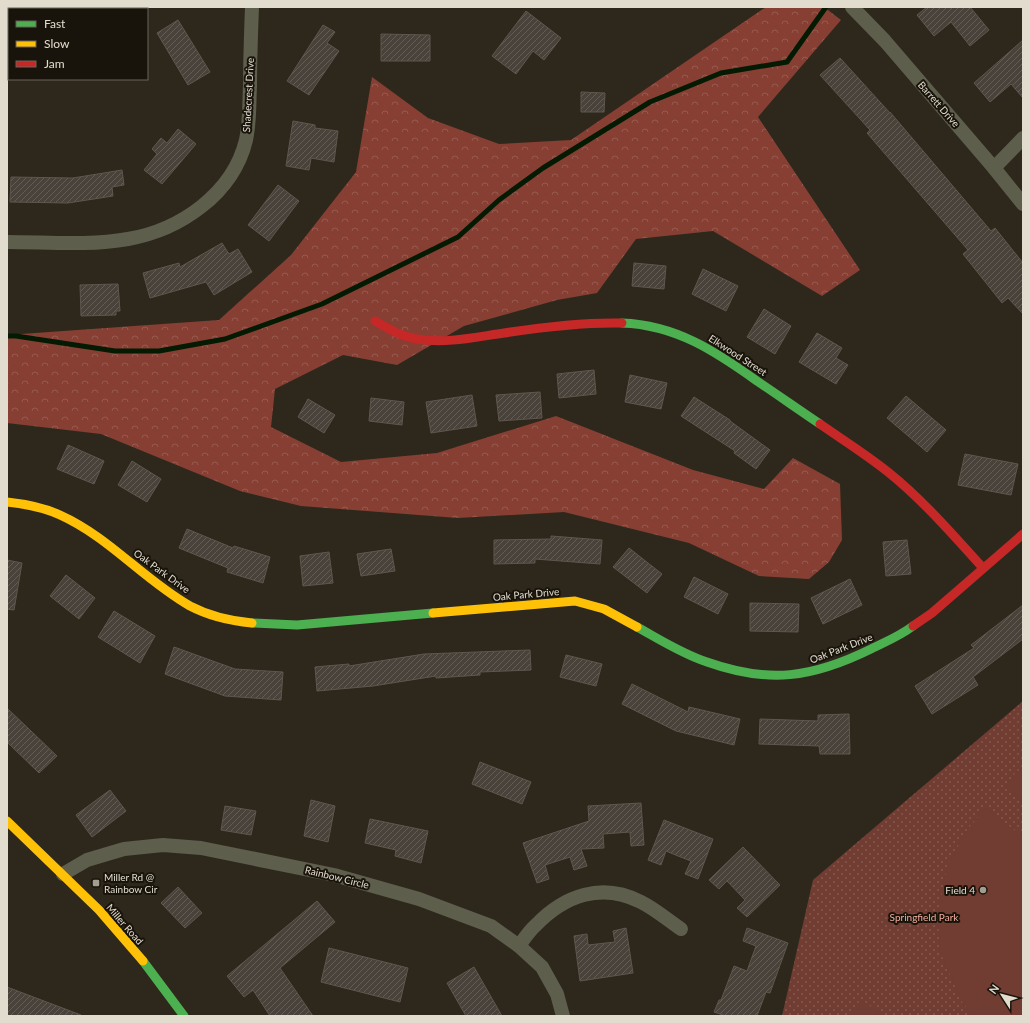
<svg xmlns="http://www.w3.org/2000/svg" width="1030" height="1023" font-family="Lato,sans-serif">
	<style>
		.green { fill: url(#green-dots) }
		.forest { fill: url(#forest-crowns) }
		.pitch { fill: #713c31 }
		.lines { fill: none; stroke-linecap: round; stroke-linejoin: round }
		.stream { stroke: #041a03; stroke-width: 5 }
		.building { fill: url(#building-hatch); stroke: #5e574f }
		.street { stroke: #5e5e4c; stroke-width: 14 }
		.fast { stroke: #4caf50; stroke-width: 9 }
		.slow { stroke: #ffc107; stroke-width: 9 }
		.jam { stroke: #c62828; stroke-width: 9 }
		.poi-dot { fill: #a39d90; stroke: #19140b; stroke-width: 1.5 }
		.labels { text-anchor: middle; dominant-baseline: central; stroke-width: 4; stroke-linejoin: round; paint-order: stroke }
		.street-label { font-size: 10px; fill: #e2dccf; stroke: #19140b }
		.poi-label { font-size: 10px; fill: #e2dccf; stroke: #19140b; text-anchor: start }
		.park-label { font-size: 10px; fill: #f2ac9e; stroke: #19140b }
	</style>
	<defs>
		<pattern id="green-dots" width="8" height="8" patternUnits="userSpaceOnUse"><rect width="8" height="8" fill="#713c31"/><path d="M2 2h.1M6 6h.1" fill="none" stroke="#85584e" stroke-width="1.8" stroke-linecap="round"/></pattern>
		<pattern id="forest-crowns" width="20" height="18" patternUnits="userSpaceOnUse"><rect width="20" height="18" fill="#863f32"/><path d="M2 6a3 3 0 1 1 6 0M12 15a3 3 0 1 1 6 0" fill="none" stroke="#975a4f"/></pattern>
		<pattern id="building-hatch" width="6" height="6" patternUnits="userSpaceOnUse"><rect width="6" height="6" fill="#49423a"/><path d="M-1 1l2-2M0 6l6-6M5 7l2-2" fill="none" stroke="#635d55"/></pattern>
	</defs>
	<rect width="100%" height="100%" fill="#2e281c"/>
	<polygon class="green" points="1023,701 1023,1016 782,1016 813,880"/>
	<polygon class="forest" points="766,7 824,7 841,20 758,117 860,270 822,296 713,231 636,239 597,293 557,300 464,326 397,365 343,355 275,389 271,427 341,462 437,453 556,416 693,470 764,489 793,458 840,484 842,540 829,562 809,579 759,576 689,543 564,512 458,518 301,506 240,491 101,434 7,423 7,335 219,320 291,255 356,172 372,77 428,118 499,144 571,140"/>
	<g class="pitch">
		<polygon points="1023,767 1023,801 1005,788 1015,773"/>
		<polygon points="986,808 1023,837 1023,1016 974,1016 962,1002 940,952 938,914 947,866 967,830"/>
		<polygon points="861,999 883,1016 848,1016"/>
	</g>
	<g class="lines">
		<polyline class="stream" points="7,336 16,336 115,351 159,351 225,339 322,304 458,237 499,200 543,168 650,102 721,73 787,62 826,7"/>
	</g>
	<g class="building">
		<polygon points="927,7 970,7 989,30 970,46 951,22 934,36 917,15"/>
		<polygon points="526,11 561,38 544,60 533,51 516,74 492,56"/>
		<polygon points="178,20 210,72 188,85 157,33"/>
		<polygon points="323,25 335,32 327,43 339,51 309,95 287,81"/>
		<polygon points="381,34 430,35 430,61 381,61"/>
		<polygon points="1023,40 1023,98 1011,84 990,102 974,83"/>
		<polygon points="840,58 890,113 890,112 991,231 995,228 1023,263 1023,314 1008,298 1002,303 963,254 968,250 867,133 870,130 820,75"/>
		<polygon points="581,92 605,93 604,112 581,112"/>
		<polygon points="293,121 315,125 315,128 338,131 334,162 311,158 309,170 286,166"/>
		<polygon points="178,129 196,144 162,184 144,170 157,154 152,149 161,138 167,143"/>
		<polygon points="122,170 124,185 112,187 113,196 68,203 10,202 11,177 73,178"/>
		<polygon points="278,185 299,201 269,241 248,225"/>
		<polygon points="222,243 229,254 238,249 252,272 214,295 206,282 150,298 143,273 179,263 180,267"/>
		<polygon points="634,263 666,266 664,289 632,286"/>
		<polygon points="703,269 738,286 726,311 692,294"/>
		<polygon points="118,284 120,311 116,311 116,315 81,316 80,285"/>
		<polygon points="764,309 791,326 775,354 747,337"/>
		<polygon points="817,333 842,348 836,358 848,365 836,384 799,362"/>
		<polygon points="594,370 596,394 559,398 557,374"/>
		<polygon points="630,375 667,383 661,409 625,402"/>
		<polygon points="540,392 542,418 499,421 496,395"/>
		<polygon points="472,395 477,426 431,433 426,402"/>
		<polygon points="906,396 946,430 927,452 887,418"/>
		<polygon points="694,397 730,420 730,421 770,450 756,469 734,453 735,451 681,416"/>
		<polygon points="371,398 404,402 402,425 369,421"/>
		<polygon points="308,399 335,415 324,433 298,417"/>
		<polygon points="68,445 104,461 94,484 57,469"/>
		<polygon points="965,454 1018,464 1011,495 958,485"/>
		<polygon points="132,461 161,479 147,502 118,485"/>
		<polygon points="187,529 233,548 234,546 270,557 263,583 227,572 228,568 179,548"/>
		<polygon points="551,536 602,540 600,564 535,559 535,563 494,564 494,540 551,539"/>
		<polygon points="907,540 911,574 886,576 883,542"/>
		<polygon points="629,548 662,574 647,593 613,567"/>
		<polygon points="391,549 395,571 361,576 357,554"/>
		<polygon points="329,552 333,583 303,586 300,556"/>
		<polygon points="7,560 22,563 14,610 7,609"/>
		<polygon points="66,575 95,598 79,619 50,596"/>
		<polygon points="694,577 728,594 718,614 684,597"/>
		<polygon points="850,579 862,605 823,624 811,598"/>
		<polygon points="750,603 799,604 798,632 750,631"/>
		<polygon points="1023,605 1023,639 973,677 978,685 932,714 915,686 974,648 971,645"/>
		<polygon points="114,611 155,636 140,663 98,637"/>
		<polygon points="174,647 235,669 283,672 281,700 225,696 165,674"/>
		<polygon points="530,650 531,670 480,672 480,675 436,678 436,676 373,686 317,691 315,667 349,664 349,666 424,654"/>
		<polygon points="566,655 602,664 596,686 560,677"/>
		<polygon points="632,684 688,712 689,707 740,719 734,745 676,731 622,704"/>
		<polygon points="7,708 57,756 39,773 7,742"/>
		<polygon points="849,714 850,754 820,754 819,746 759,744 760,719 818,721 818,715"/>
		<polygon points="480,762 531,782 522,804 472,784"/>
		<polygon points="110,790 126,811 92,837 76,815"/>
		<polygon points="311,800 335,806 328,842 304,836"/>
		<polygon points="641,803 644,845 631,846 630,832 603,834 604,848 581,849 587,866 574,870 570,857 545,865 549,879 537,883 523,843 589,821 588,806"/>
		<polygon points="225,806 256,811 251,835 221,830"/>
		<polygon points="370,819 428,831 421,863 395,856 396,850 365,843"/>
		<polygon points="664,820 713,839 698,879 685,874 691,861 678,856 666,851 661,865 648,860"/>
		<polygon points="743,847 780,885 747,917 737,908 745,900 727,881 719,889 709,880"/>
		<polygon points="178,887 202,913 185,928 161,903"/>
		<polygon points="317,901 335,922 280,968 313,1016 270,1016 253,990 244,997 227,976"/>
		<polygon points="626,928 633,973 580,981 574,936 587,934 588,945 615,942 613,931"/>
		<polygon points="747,928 788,943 770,993 766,992 757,1016 726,1016 714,1012 719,1000 721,1000 734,966 747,971 756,946 743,941"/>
		<polygon points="329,948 408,968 400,1002 321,982"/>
		<polygon points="474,967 502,1016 466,1016 447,983"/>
		<polygon points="7,987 81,1015 81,1016 7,1016"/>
	</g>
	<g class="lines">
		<g class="street">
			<polyline points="852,7 885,41 994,168 1023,204"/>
			<polyline points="994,168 1023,138"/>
			<path d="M 7,242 C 47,242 88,246 128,239 C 180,230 233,194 246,140 C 250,122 249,104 250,86 C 250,59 251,33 252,7"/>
			<polyline points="63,874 87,860 124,849 163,845 201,848 334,875 419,899 491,926 519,946 542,967 557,994 563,1016"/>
			<path d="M 519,946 C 524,939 529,931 536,925 C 565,895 602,882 641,902 C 655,909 668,920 681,929"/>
		</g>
		<g class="fast">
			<path d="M 622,323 C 676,325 715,351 757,381 C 778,395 799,410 820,424"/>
			<polyline points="252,623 297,625 433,613"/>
			<path d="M 637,627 C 659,639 682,654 707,662 C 769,684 812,678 871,649 C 885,642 900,636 913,626"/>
			<polyline points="143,961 184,1016"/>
		</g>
		<g class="slow">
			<path d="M 7,502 C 25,504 43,507 60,515 C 109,537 144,580 190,606 C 209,616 231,621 252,623"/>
			<polyline points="433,613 575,601 604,609 637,627"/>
			<polyline points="7,821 99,910 143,961"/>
		</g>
		<g class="jam">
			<path d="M 375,321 C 388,328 401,337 417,339 C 445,344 476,337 504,333 C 543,327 582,322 622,323"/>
			<path d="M 820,424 C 843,440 867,455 888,472 C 923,500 953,535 983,568"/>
			<polyline points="913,626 932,613 1023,534"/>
		</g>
	</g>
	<g class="poi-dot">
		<rect x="92" y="879" width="8" height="8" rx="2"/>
		<circle cx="983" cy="890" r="4"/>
	</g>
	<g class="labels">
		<g class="street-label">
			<text transform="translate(248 95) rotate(-87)">Shadecrest Drive</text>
			<text transform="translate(939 104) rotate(49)">Barrett Drive</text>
			<text transform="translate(738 355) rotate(33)">Elkwood Street</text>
			<text transform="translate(162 571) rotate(36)">Oak Park Drive</text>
			<text transform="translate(526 594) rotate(-5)">Oak Park Drive</text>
			<text transform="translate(841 648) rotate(-21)">Oak Park Drive</text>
			<text transform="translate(337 877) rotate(14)">Rainbow Circle</text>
			<text transform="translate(125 924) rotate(49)">Miller Road</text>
		</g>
		<g class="poi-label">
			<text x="104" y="877">Miller Rd @<tspan x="104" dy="12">Rainbow Cir</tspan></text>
			<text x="975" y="890" text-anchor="end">Field 4</text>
		</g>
		<g class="park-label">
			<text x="924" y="917">Springfield Park</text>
		</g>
	</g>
	<rect width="1030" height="1023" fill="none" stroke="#e2dccf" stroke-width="16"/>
	<rect x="8" y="8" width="140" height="72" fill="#19140b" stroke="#696459"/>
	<rect x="16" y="21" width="20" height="6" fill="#4caf50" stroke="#696459"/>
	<text x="44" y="28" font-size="12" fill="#e2dccf">Fast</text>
	<rect x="16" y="41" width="20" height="6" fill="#ffc107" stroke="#696459"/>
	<text x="44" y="48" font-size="12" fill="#e2dccf">Slow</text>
	<rect x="16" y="61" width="20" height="6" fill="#c62828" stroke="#696459"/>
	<text x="44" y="68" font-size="12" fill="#e2dccf">Jam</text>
	<g transform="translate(1002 995) rotate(306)" stroke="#19140b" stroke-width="3" paint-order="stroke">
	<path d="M0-3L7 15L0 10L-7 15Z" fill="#e2dccf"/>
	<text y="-6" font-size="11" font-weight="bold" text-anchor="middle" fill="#e2dccf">N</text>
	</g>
</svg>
